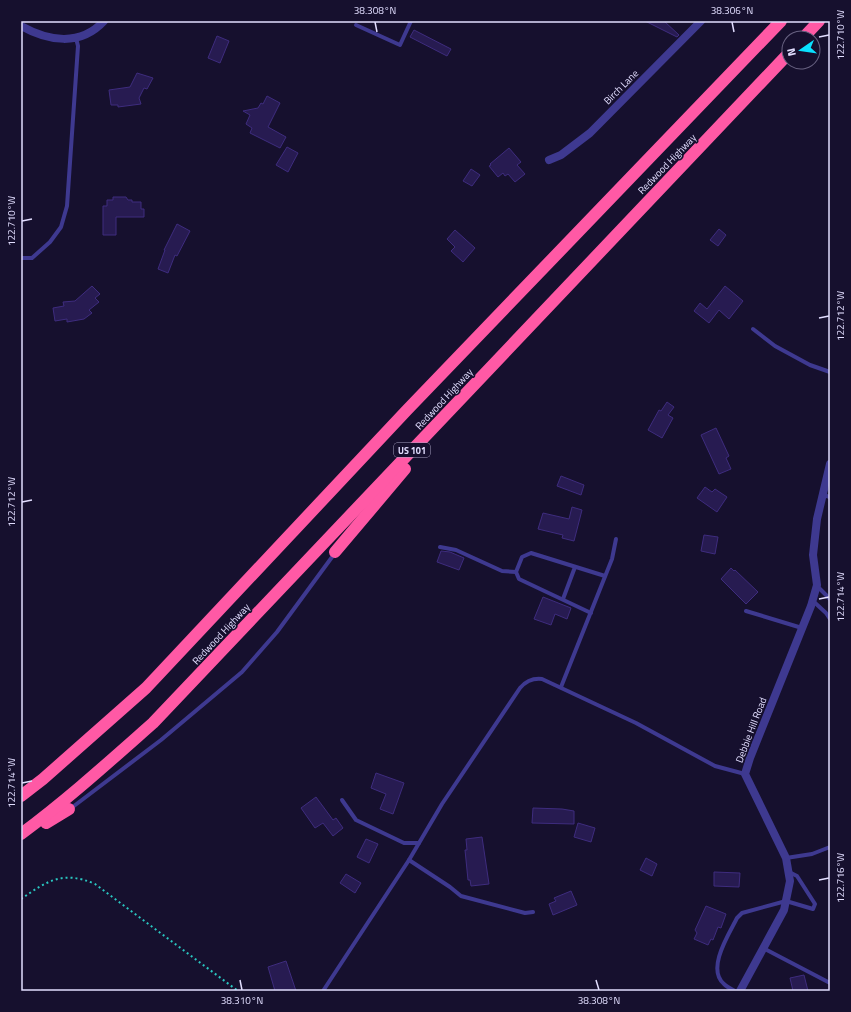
<svg xmlns="http://www.w3.org/2000/svg" width="851" height="1012" font-family="'Titillium Web',sans-serif">
	<style>
		.building { fill: #271b51; stroke: #3e2c7e }
		.lines { fill: none; stroke-linecap: round; stroke-linejoin: round }
		.path { stroke: #2ac7c1; stroke-width: 2; stroke-dasharray: 2 3; stroke-linecap: butt }
		.lane { stroke: #3e3990; stroke-width: 4 }
		.street { stroke: #3e3990; stroke-width: 8 }
		.highway { stroke: #ff59a5; stroke-width: 12 }
		.ticks { fill: none; stroke: #e2deff; stroke-width: 1.5 }
		.labels { text-anchor: middle; dominant-baseline: central; stroke-width: 3.5; stroke-linejoin: round; paint-order: stroke }
		.shield { fill: #16102e; stroke: #a5a0c0; stroke-width: 1 }
		.shield-label { font-size: 9px; font-weight: bold; fill: #e2deff }
		.street-label { font-size: 10px; fill: #e2deff; stroke: #16102e }
		.neatline { fill: none; stroke: #e2deff; stroke-width: 1.5 }
		.ticks-label { font-size: 10px; text-anchor: middle; fill: #e2deff }
	</style>
	<rect width="100%" height="100%" fill="#16102e"/>
	<g class="building">
		<polygon points="645,21 664,21 679,35 677,37"/>
		<polygon points="414,30 451,49 447,56 410,37"/>
		<polygon points="217,36 229,41 220,63 208,58"/>
		<polygon points="137,73 153,78 147,89 144,88 139,98 141,104 118,107 118,105 111,105 109,90 130,87"/>
		<polygon points="267,96 280,103 268,127 286,137 280,148 250,133 252,128 246,124 250,115 243,111 258,108 261,103 263,104"/>
		<polygon points="287,147 298,153 288,172 276,165"/>
		<polygon points="509,148 521,162 517,165 525,174 515,182 508,174 505,176 503,173 498,177 489,166 491,165 490,164"/>
		<polygon points="471,169 480,175 472,186 463,181"/>
		<polygon points="113,197 126,197 128,200 132,200 132,202 141,202 141,209 144,209 144,217 116,217 116,235 103,235 103,206 107,206 107,200 113,200"/>
		<polygon points="177,224 190,231 177,256 175,255 168,273 158,269 165,250 164,250"/>
		<polygon points="719,229 726,235 718,246 710,240"/>
		<polygon points="455,230 475,248 463,262 451,251 455,247 447,239"/>
		<polygon points="92,286 100,294 95,298 99,302 89,310 92,313 84,319 67,322 67,319 55,321 53,308 64,306 63,302 75,301"/>
		<polygon points="725,286 743,301 729,319 719,310 709,323 694,311 700,303 707,309"/>
		<polygon points="667,402 674,407 668,415 673,418 662,438 648,430 659,410 661,411"/>
		<polygon points="716,428 729,456 726,458 731,469 719,474 701,435"/>
		<polygon points="561,476 584,485 581,495 557,486"/>
		<polygon points="705,487 712,492 715,489 727,497 717,512 697,498"/>
		<polygon points="572,507 582,510 574,541 562,538 563,535 538,529 543,513 569,519"/>
		<polygon points="704,535 718,537 715,554 701,551"/>
		<polygon points="441,551 450,552 464,558 459,570 437,562"/>
		<polygon points="731,568 734,571 735,570 758,592 746,604 721,579"/>
		<polygon points="543,597 571,608 567,619 555,614 551,625 534,619"/>
		<polygon points="376,773 404,783 393,814 380,809 386,794 371,788"/>
		<polygon points="316,797 333,820 336,818 343,828 333,836 323,823 315,828 301,808"/>
		<polygon points="533,808 562,809 574,811 574,824 532,823"/>
		<polygon points="578,823 595,828 591,842 574,837"/>
		<polygon points="482,837 489,884 471,886 470,880 468,880 465,850 467,850 466,839"/>
		<polygon points="366,839 378,844 369,863 357,857"/>
		<polygon points="646,858 657,864 652,876 640,870"/>
		<polygon points="714,872 740,873 739,887 714,886"/>
		<polygon points="346,874 361,883 355,893 340,883"/>
		<polygon points="571,891 577,905 553,915 549,904 556,901 554,898"/>
		<polygon points="706,906 726,914 721,928 718,927 713,940 711,939 708,945 694,939 697,933 695,930"/>
		<polygon points="286,961 296,991 275,991 268,967"/>
		<polygon points="804,975 808,991 793,991 790,978"/>
	</g>
	<g class="lines">
		<path class="path" d="M 21,899 C 47,881 63,870 95,884 L 238,991"/>
		<g class="lane">
			<polyline points="356,25 400,45 411,21"/>
			<polyline points="21,258 32,258 50,242 61,227 67,206 78,46 76,38"/>
			<polyline points="753,329 775,346 810,365 830,372"/>
			<polyline points="823,495 830,497"/>
			<polyline points="440,547 456,550 502,571 516,572"/>
			<polyline points="817,586 830,599"/>
			<polyline points="563,599 575,567"/>
			<polyline points="813,601 826,613 830,619"/>
			<polyline points="746,611 802,628"/>
			<polyline points="591,613 519,579 516,572 522,557 531,553 605,576"/>
			<polyline points="561,687 612,559 616,539"/>
			<polyline points="342,800 356,820 404,843 419,843"/>
			<polyline points="70,809 161,740 242,672 277,632 335,553"/>
			<polyline points="786,858 812,854 830,847"/>
			<polyline points="409,860 450,887 461,896 525,913 533,912"/>
			<polyline points="763,948 830,983"/>
			<path d="M 323,991 L 409,860 L 442,804 L 520,688 C 526,681 533,678 542,679 L 636,723 L 715,766 L 745,774"/>
			<path d="M 735,991 C 731,989 727,987 724,984 C 706,969 729,934 737,918 L 742,913 L 786,901 L 813,909 L 815,904 L 797,876 L 789,872"/>
		</g>
		<g class="street">
			<path d="M 21,26 C 48,41 80,47 104,21"/>
			<polyline points="549,160 561,155 590,133 701,21"/>
			<polyline points="740,991 784,910 790,881 786,858 745,774 750,758 811,606 817,585 813,555 817,519 830,464"/>
		</g>
		<g class="highway">
			<polyline points="803,38 819,21"/>
			<polyline points="335,552 405,469"/>
			<polyline points="21,796 43,779 146,688 407,410 781,21"/>
			<polyline points="46,823 69,809"/>
			<path d="M 21,834 C 67,800 110,761 153,723 L 789,53"/>
		</g>
	</g>
	<path class="ticks" d="M 375,22 L 377,32M 732,22 L 734,32M 819,37 L 829,35M 22,221 L 32,219M 819,318 L 829,316M 22,502 L 32,500M 819,599 L 829,597M 22,783 L 32,781M 819,880 L 829,878M 240,980 L 242,990M 596,980 L 599,990"/>
	<g class="labels">
		<rect class="shield" x="394" y="443" width="36" height="14" rx="3"/>
		<g class="shield-label">
			<text x="412" y="450">US 101</text>
		</g>
		<g class="street-label">
			<text transform="translate(621 87) rotate(-45)">Birch Lane</text>
			<text transform="translate(667 164) rotate(-46)">Redwood Highway</text>
			<text transform="translate(444 399) rotate(-47)">Redwood Highway</text>
			<text transform="translate(221 634) rotate(-47)">Redwood Highway</text>
			<text transform="translate(751 730) rotate(-69)">Debbie Hill Road</text>
		</g>
	</g>
	<rect width="851" height="1012" fill="none" stroke="#16102e" stroke-width="44"/>
	<g transform="translate(801 50) rotate(257)"><circle r="19" fill="#16102e" stroke="#686282"/>
	<path d="M0-3L7 15L0 10L-7 15Z" fill="#0ae1ff"/>
	<text y="-6" font-size="11" font-weight="bold" text-anchor="middle" fill="#e2deff">N</text>
	</g>
	<rect x="22" y="22" width="807" height="968" class="neatline"/>
	<g class="ticks-label">
		<text x="375" y="14">38.308°N</text>
		<text x="732" y="14">38.306°N</text>
		<text transform="translate(840 35) rotate(-90)" y="4">122.710°W</text>
		<text transform="translate(11 221) rotate(-90)" y="4">122.710°W</text>
		<text transform="translate(840 316) rotate(-90)" y="4">122.712°W</text>
		<text transform="translate(11 502) rotate(-90)" y="4">122.712°W</text>
		<text transform="translate(840 597) rotate(-90)" y="4">122.714°W</text>
		<text transform="translate(11 783) rotate(-90)" y="4">122.714°W</text>
		<text transform="translate(840 878) rotate(-90)" y="4">122.716°W</text>
		<text x="242" y="1004">38.310°N</text>
		<text x="599" y="1004">38.308°N</text>
	</g>
</svg>
